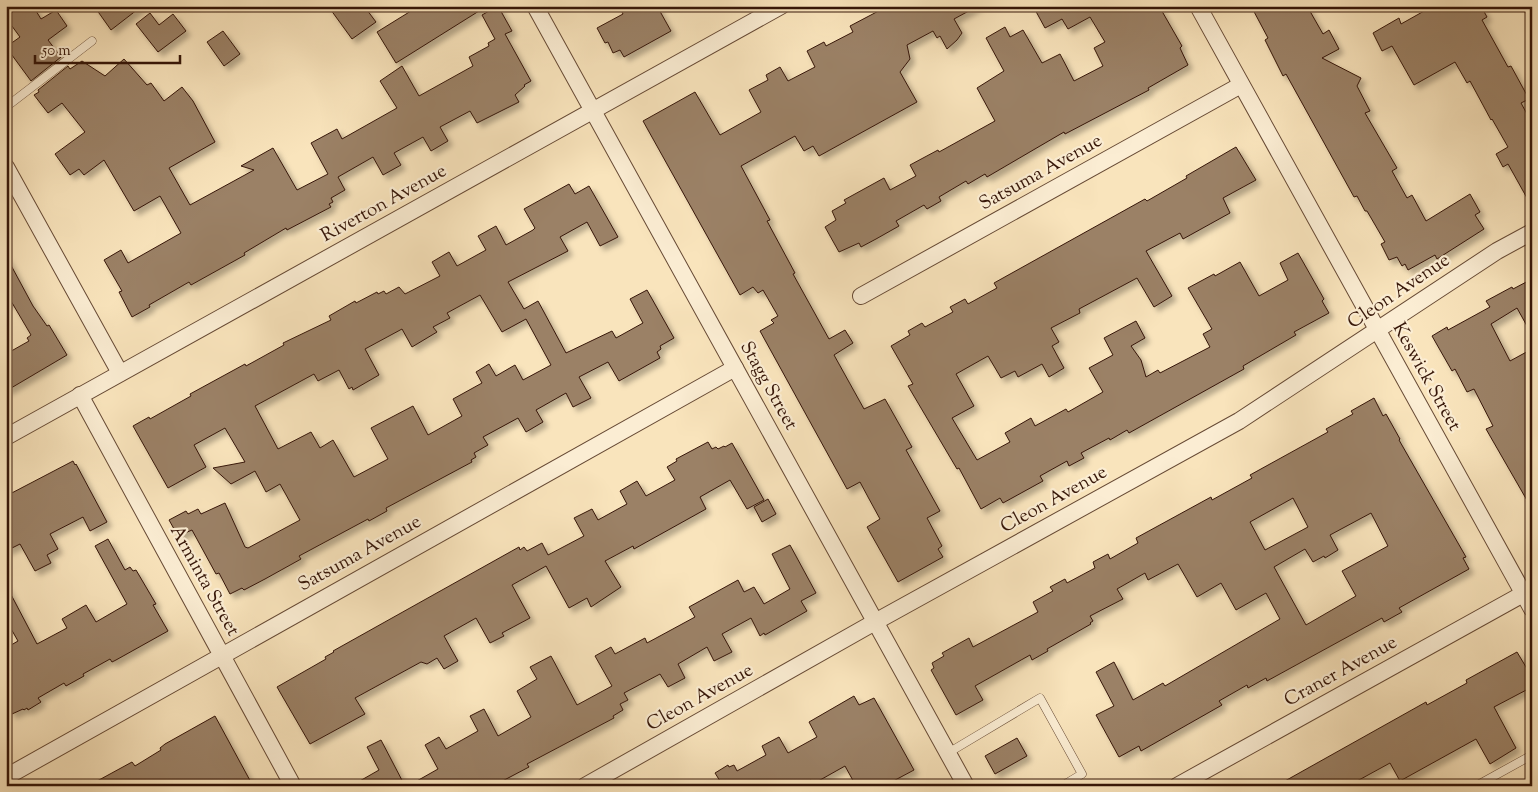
<svg xmlns="http://www.w3.org/2000/svg" width="1538" height="792" font-family="'Sorts Mill Goudy',serif">
	<style>
		.building { fill: #9b8166; stroke: #361608; fill-rule: evenodd; filter: url(#shadow) }
		.lines { fill: none; stroke-linecap: round; stroke-linejoin: round }
		.lane-casing { stroke: #674a35; stroke-width: 9 }
		.street-casing { stroke: #674a35; stroke-width: 18 }
		.lane { stroke: #fbedd3; stroke-width: 8 }
		.street { stroke: #fbedd3; stroke-width: 16 }
		.labels { text-anchor: middle; dominant-baseline: central; stroke-width: 4.5; stroke-linejoin: round; paint-order: stroke }
		.street-label { font-size: 19px; fill: #361608; stroke: #fbedd3 }
	</style>
	<defs>
		<filter id="shadow"><feDropShadow dx="4.5" dy="4.5" stdDeviation="2.5" flood-color="#0004"/></filter>
	</defs>
	<rect width="100%" height="100%" fill="#f9e4bc"/>
	<filter id="stains"><feTurbulence type="fractalNoise" baseFrequency=".004" numOctaves="4"/><feColorMatrix values="0 0 0 0 .2 0 0 0 0 .09 0 0 0 0 .02 0 0 0 .5 -.17"/></filter>
	<radialGradient id="worn" r=".72"><stop offset=".6" stop-color="#630" stop-opacity="0"/><stop offset="1" stop-color="#630" stop-opacity=".3"/></radialGradient>
	<g class="building">
		<polygon points="14,6 33,6 41,19 56,10 67,26 48,40 61,57 31,81 6,47 20,37 6,18 6,12"/>
		<polygon points="94,6 142,6 111,30"/>
		<polygon points="328,6 364,6 376,22 352,39"/>
		<polygon points="419,6 487,6 396,63 377,32"/>
		<polygon points="498,6 512,31 505,34 531,81 524,85 525,86 515,95 519,102 477,123 470,111 440,127 448,141 431,151 423,137 394,153 401,165 383,175 373,157 338,177 345,190 331,198 333,202 329,204 331,207 287,230 286,228 244,253 245,255 191,285 189,282 149,305 150,307 132,317 119,292 122,291 104,260 121,250 128,263 181,233 160,196 134,211 104,160 84,175 79,169 70,175 55,154 85,132 62,103 48,113 34,95 39,92 38,90 68,66 70,69 82,61 105,76 124,59 147,85 151,83 164,101 182,87 193,101 215,142 169,168 190,205 254,170 241,166 273,148 297,190 328,174 311,143 337,129 342,139 397,108 380,81 402,66 419,96 473,66 469,57 489,46 488,43 495,39 482,15"/>
		<polygon points="619,6 657,6 671,31 624,57 620,50 613,53 608,42 605,43 597,28 623,14"/>
		<polygon points="888,6 978,6 954,19 962,33 957,40 947,49 940,36 937,38 933,31 907,45 910,59 900,72 917,102 819,156 813,146 804,151 795,136 741,166 770,220 767,221 795,273 793,274 829,339 845,330 853,343 834,355 864,409 885,399 912,447 906,450 940,511 927,518 942,546 938,549 943,557 898,582 867,527 880,519 868,497 860,482 847,489 760,331 774,323 771,320 778,316 763,290 758,293 753,287 740,295 643,121 695,92 720,135 761,112 749,90 768,80 766,75 780,67 788,81 815,67 807,51 824,42 826,46 853,32 850,26"/>
		<polygon points="1033,6 1159,6 1182,46 1180,48 1188,65 1148,88 1149,90 1065,134 1064,132 987,177 985,174 968,184 966,181 939,197 941,201 927,209 924,205 896,221 899,226 876,239 861,247 859,243 839,252 825,227 836,220 832,211 846,203 844,200 884,178 890,190 916,176 910,165 938,150 939,152 995,121 977,88 1004,71 986,38 1005,27 1010,37 1023,30 1042,63 1060,54 1074,81 1103,66 1094,48 1105,42 1090,17 1068,29 1062,19 1045,28"/>
		<polygon points="1251,6 1307,6 1323,34 1329,30 1339,49 1322,58 1361,78 1357,86 1370,111 1365,113 1397,168 1392,171 1407,198 1412,195 1426,221 1470,194 1480,212 1475,215 1484,229 1437,259 1435,255 1408,270 1405,264 1402,266 1397,257 1389,260 1381,244 1385,242 1367,211 1365,211 1357,196 1354,197 1286,74 1283,76 1265,40 1268,38"/>
		<polygon points="1433,6 1481,6 1487,17 1482,20 1508,67 1511,66 1529,99 1521,103 1532,123 1532,207 1508,164 1503,167 1496,154 1508,147 1492,119 1491,120 1470,81 1467,83 1455,62 1414,85 1392,46 1382,51 1373,33 1399,18 1401,24"/>
		<polygon points="150,13 159,25 173,14 186,31 158,52 136,24"/>
		<polygon points="223,31 240,54 224,66 207,42"/>
		<polygon points="1236,147 1256,180 1223,198 1230,213 1183,239 1180,233 1146,251 1172,296 1154,307 1137,278 1079,309 1080,313 1051,328 1059,342 1052,346 1064,368 1049,377 1042,364 1018,377 1015,371 1001,378 988,356 956,374 974,406 952,418 977,460 1010,442 1005,433 1031,418 1035,426 1066,409 1068,412 1103,392 1089,368 1113,355 1104,338 1136,321 1145,338 1131,346 1141,360 1146,377 1158,370 1160,373 1210,347 1203,334 1212,329 1188,288 1214,274 1215,276 1240,262 1259,296 1288,280 1280,263 1298,253 1324,299 1322,301 1329,313 1294,332 1296,335 1243,366 1244,369 1129,433 1127,430 1110,440 1109,438 1081,453 1084,458 1069,466 1067,461 1040,476 1043,481 1003,503 1000,498 981,509 959,468 957,469 908,386 913,384 891,346 910,335 908,331 922,323 925,327 953,312 950,307 965,299 968,304 997,288 994,283 1145,199 1147,201 1187,178 1186,176"/>
		<path d="M 569,184 L 575,194 L 589,186 L 618,237 L 600,246 L 587,222 L 560,237 L 568,251 L 508,282 L 524,309 L 538,301 L 566,353 L 612,331 L 616,338 L 643,323 L 630,299 L 647,290 L 674,338 L 660,346 L 661,349 L 657,352 L 660,358 L 619,381 L 608,362 L 579,377 L 591,398 L 573,407 L 566,393 L 536,410 L 543,422 L 526,432 L 518,418 L 483,437 L 488,445 L 474,453 L 476,457 L 471,460 L 472,462 L 386,508 L 387,511 L 369,521 L 368,519 L 299,556 L 301,559 L 265,579 L 244,590 L 242,588 L 230,594 L 219,573 L 216,574 L 192,530 L 178,536 L 169,520 L 186,511 L 188,514 L 198,509 L 201,514 L 225,503 L 245,547 L 248,548 L 300,520 L 280,484 L 266,492 L 255,471 L 231,484 L 213,468 L 245,462 L 225,428 L 194,445 L 206,467 L 168,488 L 133,426 L 149,417 L 150,419 L 191,396 L 190,394 L 245,364 L 246,366 L 284,345 L 283,343 L 331,320 L 329,316 L 355,301 L 356,303 L 377,292 L 378,294 L 384,291 L 386,294 L 399,287 L 405,294 L 440,276 L 432,262 L 449,252 L 457,266 L 486,250 L 478,236 L 496,226 L 506,245 L 533,230 L 535,228 L 524,209 ZM 480,295 L 502,332 L 526,319 L 551,365 L 523,380 L 515,365 L 496,376 L 489,364 L 476,372 L 482,383 L 453,399 L 462,416 L 428,435 L 413,406 L 371,428 L 388,459 L 354,477 L 333,440 L 320,448 L 311,432 L 278,449 L 255,406 L 314,374 L 318,381 L 339,370 L 349,389 L 352,387 L 353,390 L 379,375 L 365,349 L 402,329 L 412,347 L 437,332 L 433,327 L 450,318 L 447,313 Z"/>
		<polygon points="6,256 33,306 47,326 49,325 67,355 6,391 6,354 29,341 27,338 31,335 11,301 6,304"/>
		<polygon points="1532,279 1532,335 1517,308 1491,324 1510,361 1532,349 1532,509 1486,429 1493,426 1474,389 1467,392 1455,369 1452,371 1432,336 1447,327 1448,330 1490,307 1486,301 1512,287 1513,289"/>
		<path d="M 1374,398 L 1383,416 L 1386,414 L 1400,439 L 1399,440 L 1466,557 L 1463,558 L 1469,569 L 1399,608 L 1402,612 L 1384,622 L 1382,618 L 1267,681 L 1266,678 L 1248,688 L 1247,685 L 1219,701 L 1222,705 L 1141,751 L 1139,746 L 1119,757 L 1096,715 L 1114,706 L 1096,672 L 1114,662 L 1133,700 L 1163,683 L 1165,686 L 1280,619 L 1266,593 L 1236,610 L 1221,583 L 1197,597 L 1178,564 L 1148,580 L 1145,573 L 1117,589 L 1123,599 L 1090,616 L 1093,621 L 1090,623 L 1091,624 L 1047,649 L 1048,651 L 1032,660 L 1030,655 L 975,686 L 983,700 L 956,715 L 931,670 L 934,668 L 932,663 L 944,656 L 942,653 L 969,638 L 973,647 L 1038,612 L 1033,602 L 1053,591 L 1050,587 L 1065,579 L 1067,583 L 1095,568 L 1093,562 L 1108,554 L 1110,559 L 1138,543 L 1136,538 L 1211,497 L 1212,500 L 1252,478 L 1250,475 L 1328,432 L 1326,429 L 1353,414 L 1351,411 ZM 1293,498 L 1308,527 L 1265,550 L 1250,522 ZM 1371,513 L 1388,546 L 1342,571 L 1356,596 L 1306,625 L 1274,567 L 1305,549 L 1313,562 L 1324,556 L 1325,558 L 1338,550 L 1330,535 Z"/>
		<polygon points="708,442 712,449 716,447 718,449 724,446 725,447 732,443 764,500 747,509 730,480 700,497 706,509 634,549 633,546 605,561 621,587 591,607 587,598 569,608 546,566 512,585 530,618 502,633 504,636 490,643 476,618 444,636 458,661 444,669 437,658 427,664 421,662 355,698 365,714 310,744 277,687 326,659 325,657 334,652 333,651 519,547 520,550 524,547 527,551 542,543 548,555 584,536 574,518 592,509 598,520 627,504 620,491 637,481 646,496 675,480 667,467 677,461 676,459"/>
		<polygon points="73,461 75,465 76,464 107,522 90,531 83,517 50,534 58,549 47,555 51,563 35,571 20,544 6,551 6,496"/>
		<polygon points="768,499 776,514 762,522 754,507"/>
		<polygon points="108,539 125,570 130,567 133,571 136,570 156,604 153,605 168,631 116,660 112,662 110,659 83,674 84,676 66,686 64,683 38,698 41,702 28,710 27,708 24,710 23,709 12,714 6,704 6,648 18,641 6,620 6,585 37,644 67,628 62,619 86,605 96,622 127,604 95,546"/>
		<polygon points="790,545 816,593 801,601 807,611 765,635 764,633 760,636 751,618 722,634 732,652 714,661 707,647 678,664 685,678 668,687 660,674 624,693 628,700 620,704 623,710 613,716 614,718 527,764 529,767 493,786 408,786 438,769 425,745 439,737 446,749 478,731 470,716 484,709 498,736 531,717 517,691 537,679 530,667 551,656 577,705 612,686 595,656 611,647 615,654 645,638 647,643 695,617 689,607 738,580 744,592 754,587 764,604 790,589 772,554"/>
		<polygon points="1517,652 1532,677 1532,687 1494,707 1516,748 1490,764 1476,739 1400,781 1390,763 1348,786 1276,786 1426,702 1427,705 1467,683 1466,680"/>
		<polygon points="854,696 859,705 874,698 914,770 884,786 856,786 845,766 813,784 811,780 801,786 711,786 720,781 715,773 728,765 729,767 734,765 737,771 766,755 762,746 779,737 788,753 817,737 809,722"/>
		<polygon points="215,716 253,786 88,786 132,762 135,766 161,750 160,748 165,744"/>
		<polygon points="1017,738 1027,756 995,774 985,756"/>
		<polygon points="381,740 405,786 351,786 379,770 367,747"/>
	</g>
	<g class="lines">
		<defs>
			<g id="lane">
				<polyline points="6,107 92,41"/>
				<polyline points="948,753 1040,698 1082,774 1062,786"/>
				<polyline points="1476,786 1532,755"/>
			</g>
			<g id="street">
				<polyline points="535,6 966,786"/>
				<polyline points="1198,6 1532,609"/>
				<polyline points="1531,6 1532,7"/>
				<polyline points="6,167 120,373"/>
				<polyline points="861,296 1241,85"/>
				<polyline points="80,395 293,786"/>
				<polyline points="6,437 781,6"/>
				<polyline points="6,777 735,368"/>
				<polyline points="585,786 875,622 1239,421 1497,251 1532,232"/>
				<polyline points="1177,786 1523,594"/>
			</g>
		</defs>
		<use href="#lane" class="lane-casing"/>
		<use href="#street" class="street-casing"/>
		<use href="#lane" class="lane"/>
		<use href="#street" class="street"/>
	</g>
	<g class="labels">
		<g class="street-label">
			<text transform="translate(1041 173) rotate(-29)">Satsuma Avenue</text>
			<text transform="translate(384 204) rotate(-29)">Riverton Avenue</text>
			<text transform="translate(1399 292) rotate(-34)">Cleon Avenue</text>
			<text transform="translate(1426 377) rotate(61)">Keswick Street</text>
			<text transform="translate(768 386) rotate(61)">Stagg Street</text>
			<text transform="translate(1054 500) rotate(-29)">Cleon Avenue</text>
			<text transform="translate(360 554) rotate(-29)">Satsuma Avenue</text>
			<text transform="translate(204 581) rotate(61)">Arminta Street</text>
			<text transform="translate(1341 672) rotate(-29)">Craner Avenue</text>
			<text transform="translate(700 698) rotate(-29)">Cleon Avenue</text>
		</g>
	</g>
	<rect width="1538" height="792" fill="none" stroke="#f9e4bc" stroke-width="25"/>
	<rect x="8" y="8" width="1523" height="777" fill="none" stroke="#361608" stroke-width="2.5"/>
	<rect x="12" y="12" width="1513" height="767" fill="none" stroke="#361608"/>
	<path d="M35 55v8h145v-8" fill="none" stroke="#361608" stroke-width="2.5"/>
	<text x="42" y="55" font-size="15" fill="#361608" stroke="#fbedd3" stroke-width="4" paint-order="stroke">50 m</text>
	<rect width="100%" height="100%" filter="url(#stains)"/>
	<rect width="100%" height="100%" fill="url(#worn)"/>
</svg>
